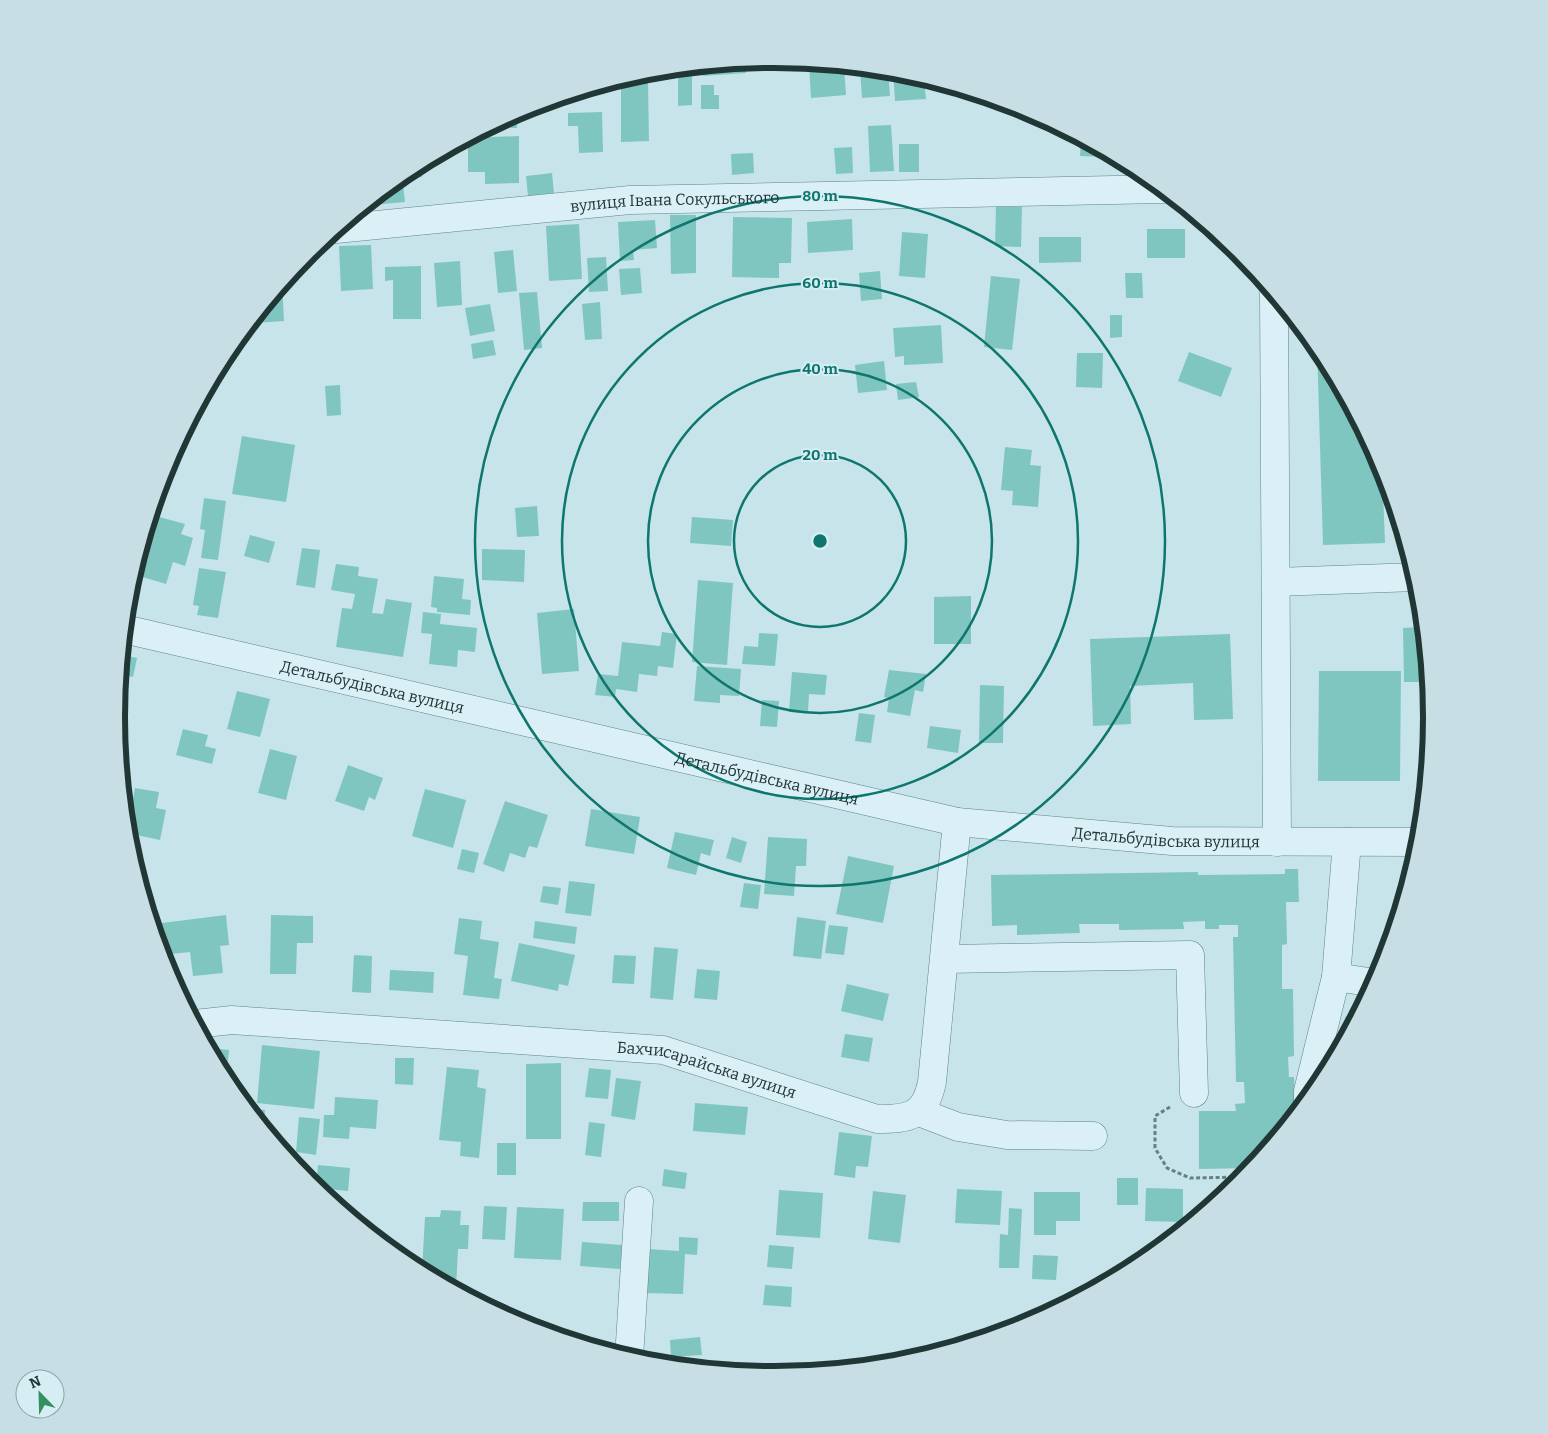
<svg xmlns="http://www.w3.org/2000/svg" width="1548" height="1434" font-family="Bitter,serif">
	<style>
		.building { fill: #80c6c0 }
		.lines { fill: none; stroke-linecap: round; stroke-linejoin: round }
		.minor-casing { stroke: #5e8485; stroke-width: 29 }
		.path { stroke: #5e8485; stroke-width: 3; stroke-dasharray: 4 2.5; stroke-linecap: butt }
		.minor { stroke: #daf0f6; stroke-width: 28 }
		.ring { fill: none; stroke: #0f766e; stroke-width: 2.5 }
		.labels { text-anchor: middle; dominant-baseline: central; stroke-width: 4; stroke-linejoin: round; paint-order: stroke }
		.street-label { font-size: 16px; fill: #203736; stroke: #d6edf3 }
		.rim { fill: none; stroke: #203736; stroke-width: 6 }
		.centre { fill: #0f766e; stroke: #d6edf3; stroke-width: 2.5 }
		.ring-label { font-size: 15px; text-anchor: middle; font-weight: bold; fill: #0f766e; stroke: #d6edf3; stroke-width: 4; stroke-linejoin: round; paint-order: stroke }
	</style>
	<rect width="100%" height="100%" fill="#c7e4eb"/>
	<g class="building">
		<polygon points="745,62 746,73 703,76 702,66"/>
		<polygon points="809,62 844,66 846,95 811,98"/>
		<polygon points="855,67 888,70 890,96 862,98 860,69 855,69"/>
		<polygon points="893,70 903,71 924,78 926,99 895,101"/>
		<polygon points="678,76 692,76 692,105 678,106"/>
		<polygon points="621,82 648,82 649,141 621,142"/>
		<polygon points="701,85 714,85 714,95 719,95 719,109 701,109"/>
		<polygon points="517,111 517,128 496,128 496,123"/>
		<polygon points="602,112 603,152 579,153 578,126 568,126 568,113"/>
		<polygon points="1054,124 1055,124 1067,131 1054,131"/>
		<polygon points="891,125 894,171 870,172 868,126"/>
		<polygon points="519,136 519,183 485,184 485,172 468,172 468,138"/>
		<polygon points="1081,138 1111,154 1111,157 1080,156"/>
		<rect x="899" y="144" width="20" height="28"/>
		<polygon points="852,147 853,173 836,174 834,148"/>
		<polygon points="753,153 754,173 732,175 731,154"/>
		<polygon points="1116,157 1130,165 1130,169 1115,169"/>
		<polygon points="420,163 422,177 407,178 406,171"/>
		<polygon points="552,173 554,193 528,196 526,176"/>
		<polygon points="402,175 405,202 373,205 373,199"/>
		<polygon points="996,206 1022,207 1021,247 995,246"/>
		<polygon points="670,215 696,215 696,273 671,274"/>
		<polygon points="733,217 792,218 791,263 779,263 779,278 732,277"/>
		<polygon points="852,219 853,250 808,253 807,222"/>
		<polygon points="655,220 657,248 633,250 634,260 620,261 618,222"/>
		<polygon points="579,224 582,279 549,281 546,226"/>
		<rect x="1147" y="229" width="38" height="29"/>
		<polygon points="902,232 928,234 925,278 899,276"/>
		<polygon points="1039,237 1081,237 1081,262 1039,263"/>
		<polygon points="371,245 373,289 341,291 339,246"/>
		<polygon points="513,250 517,291 498,293 494,252"/>
		<polygon points="606,257 608,291 589,292 587,258"/>
		<polygon points="460,261 462,305 437,307 434,263"/>
		<polygon points="421,266 421,319 393,319 393,280 385,281 385,267"/>
		<polygon points="640,268 642,293 621,295 619,269"/>
		<polygon points="880,271 882,299 861,301 859,273"/>
		<polygon points="1125,273 1142,273 1143,298 1126,298"/>
		<polygon points="991,276 1020,279 1012,350 984,347"/>
		<polygon points="282,283 284,321 255,323 255,317"/>
		<polygon points="537,292 542,348 524,350 519,293"/>
		<polygon points="600,302 602,339 585,340 582,304"/>
		<polygon points="490,304 495,331 470,336 465,308"/>
		<polygon points="1110,315 1122,315 1122,337 1110,338"/>
		<polygon points="941,325 943,363 904,365 904,356 895,357 893,328"/>
		<polygon points="493,340 496,355 473,359 471,344"/>
		<polygon points="1317,346 1321,352 1382,465 1385,543 1323,545"/>
		<polygon points="1189,352 1232,368 1221,397 1178,381"/>
		<polygon points="1077,353 1103,353 1102,388 1076,387"/>
		<polygon points="884,361 887,390 858,393 855,365"/>
		<polygon points="916,382 919,397 898,400 896,384"/>
		<polygon points="340,385 341,415 327,416 325,386"/>
		<polygon points="242,436 295,445 286,502 232,494"/>
		<polygon points="1005,447 1032,450 1030,465 1041,466 1038,507 1012,505 1013,491 1001,490"/>
		<polygon points="204,498 226,501 218,560 201,558 205,530 200,529"/>
		<polygon points="537,506 539,536 517,537 515,508"/>
		<polygon points="156,516 185,524 181,534 193,538 185,566 173,562 166,584 139,576"/>
		<polygon points="692,517 733,520 731,546 690,543"/>
		<polygon points="250,535 275,542 269,563 244,556"/>
		<polygon points="302,548 320,550 315,588 296,585"/>
		<polygon points="482,549 525,550 524,582 482,580"/>
		<polygon points="336,564 359,567 358,576 378,579 372,613 383,614 386,599 412,603 403,657 336,647 342,608 352,609 355,594 331,590"/>
		<polygon points="199,568 226,572 218,618 197,615 199,606 193,605"/>
		<polygon points="434,576 464,579 462,599 471,600 470,615 437,612 437,608 431,607"/>
		<polygon points="698,580 733,583 727,665 692,662"/>
		<polygon points="971,596 971,644 934,644 934,597"/>
		<polygon points="574,609 579,671 542,674 537,613"/>
		<polygon points="423,612 441,614 440,624 477,628 475,652 458,650 457,667 429,664 432,634 421,633"/>
		<polygon points="1423,627 1429,682 1404,682 1403,628"/>
		<polygon points="662,632 677,634 673,668 658,666 657,676 639,674 637,692 616,689 615,697 595,695 598,674 618,676 622,642 660,646"/>
		<polygon points="759,633 778,634 775,666 742,664 744,646 758,647"/>
		<polygon points="1230,634 1233,719 1194,720 1193,683 1130,686 1131,724 1093,726 1090,639"/>
		<polygon points="122,655 137,658 133,677 120,674"/>
		<polygon points="697,666 741,669 739,696 720,695 720,703 694,701"/>
		<polygon points="889,670 926,674 923,692 915,690 910,716 887,712 889,698 884,697"/>
		<polygon points="1319,671 1401,671 1400,781 1318,781"/>
		<polygon points="792,672 827,675 825,695 809,694 808,713 789,712"/>
		<polygon points="980,685 1004,686 1003,743 979,743"/>
		<polygon points="237,691 270,699 260,737 227,729"/>
		<polygon points="762,700 779,701 777,727 760,726"/>
		<polygon points="859,713 875,715 871,743 855,741"/>
		<polygon points="930,726 961,730 958,753 927,748"/>
		<polygon points="183,729 208,735 205,746 216,749 212,764 176,755"/>
		<polygon points="270,749 297,756 286,800 258,793"/>
		<polygon points="348,765 383,778 375,800 369,797 364,811 335,801"/>
		<polygon points="135,788 159,792 156,808 166,810 160,840 127,833"/>
		<polygon points="425,789 466,800 453,848 412,836"/>
		<polygon points="505,801 548,815 537,848 529,846 525,858 510,853 504,872 483,864"/>
		<polygon points="591,809 640,817 634,854 585,846"/>
		<polygon points="675,832 714,840 710,856 701,853 696,875 667,868"/>
		<polygon points="732,837 747,842 741,863 726,858"/>
		<polygon points="768,837 807,839 806,866 796,866 794,896 764,894"/>
		<polygon points="462,849 479,853 474,873 457,869"/>
		<polygon points="848,856 894,866 883,923 836,914"/>
		<polygon points="1285,869 1298,869 1299,902 1286,902 1287,944 1282,945 1282,989 1293,989 1294,1056 1288,1057 1289,1077 1294,1077 1295,1115 1251,1168 1199,1169 1199,1111 1236,1111 1235,1104 1245,1103 1244,1082 1236,1082 1233,937 1238,937 1238,925 1219,925 1219,929 1205,929 1205,921 1183,922 1184,929 1119,930 1119,924 1079,924 1080,933 1017,935 1017,925 992,926 991,875 1198,872 1198,875 1285,874"/>
		<polygon points="569,881 595,884 591,916 565,913"/>
		<polygon points="744,883 761,885 758,909 740,907"/>
		<polygon points="543,886 561,888 558,905 540,902"/>
		<polygon points="226,915 229,945 220,946 223,973 193,976 190,952 162,955 156,936 154,924"/>
		<polygon points="271,915 313,916 313,943 297,943 296,974 270,974"/>
		<polygon points="797,917 826,921 821,959 793,956"/>
		<polygon points="459,918 482,921 480,939 499,942 494,978 502,979 499,999 463,995 468,956 454,954"/>
		<polygon points="535,921 577,927 575,944 533,938"/>
		<polygon points="829,925 848,927 844,955 825,953"/>
		<polygon points="1390,929 1394,930 1385,961 1383,960"/>
		<polygon points="519,943 575,955 568,986 559,984 558,991 511,981"/>
		<polygon points="654,947 678,949 673,1000 650,998"/>
		<polygon points="354,955 372,956 371,993 352,992"/>
		<polygon points="614,955 636,956 634,984 612,983"/>
		<polygon points="697,969 720,971 717,1000 694,998"/>
		<polygon points="390,970 434,972 433,993 389,990"/>
		<polygon points="847,984 889,994 883,1021 841,1011"/>
		<polygon points="1346,1016 1355,1019 1328,1070 1324,1068"/>
		<polygon points="845,1034 873,1038 869,1062 841,1057"/>
		<polygon points="262,1045 320,1051 314,1109 257,1103"/>
		<polygon points="208,1048 229,1050 226,1082"/>
		<polygon points="395,1058 414,1058 413,1085 395,1084"/>
		<polygon points="561,1063 561,1139 526,1139 526,1064"/>
		<polygon points="447,1067 479,1070 477,1087 486,1089 479,1158 460,1156 461,1142 439,1140"/>
		<polygon points="589,1068 611,1070 608,1099 585,1097"/>
		<polygon points="616,1078 641,1081 635,1120 611,1116"/>
		<polygon points="335,1097 378,1100 376,1129 350,1127 349,1139 323,1137 324,1115 334,1115"/>
		<polygon points="695,1103 748,1107 745,1135 693,1131"/>
		<polygon points="247,1108 265,1110 264,1128"/>
		<polygon points="299,1117 320,1119 316,1155 296,1152"/>
		<polygon points="589,1122 605,1124 601,1157 585,1155"/>
		<polygon points="839,1132 872,1136 868,1167 856,1166 855,1178 834,1175"/>
		<rect x="497" y="1143" width="19" height="32"/>
		<polygon points="318,1165 350,1168 348,1191 316,1188"/>
		<polygon points="664,1169 687,1173 685,1189 662,1186"/>
		<rect x="1117" y="1178" width="21" height="27"/>
		<polygon points="1146,1188 1183,1189 1183,1222 1145,1221"/>
		<polygon points="957,1189 1002,1191 1000,1225 955,1223"/>
		<polygon points="779,1190 823,1193 820,1238 776,1235"/>
		<polygon points="873,1191 906,1195 900,1243 868,1239"/>
		<polygon points="1034,1192 1080,1192 1080,1221 1056,1221 1056,1235 1034,1235"/>
		<polygon points="583,1202 619,1202 619,1221 582,1221"/>
		<polygon points="484,1206 507,1207 505,1240 482,1239"/>
		<polygon points="517,1207 564,1209 561,1260 514,1258"/>
		<polygon points="1009,1208 1022,1209 1019,1268 999,1268 1000,1234 1008,1235"/>
		<polygon points="441,1210 461,1211 460,1225 469,1225 468,1249 458,1249 456,1289 422,1271 425,1217 440,1217"/>
		<polygon points="679,1237 698,1238 697,1255 685,1254 683,1294 646,1293 647,1249 679,1251"/>
		<polygon points="582,1242 622,1245 620,1269 580,1266"/>
		<polygon points="769,1245 794,1247 792,1269 767,1267"/>
		<polygon points="1033,1255 1058,1256 1056,1280 1032,1279"/>
		<polygon points="765,1285 792,1287 791,1307 763,1305"/>
		<polygon points="700,1337 702,1355 671,1357 670,1340"/>
	</g>
	<g class="lines">
		<defs>
			<g id="minor">
				<path id="s1" d="M 336,229 L 630,200 L 1163,189"/>
				<polyline points="1274,294 1277,842"/>
				<polyline points="1276,582 1416,577"/>
				<path id="s2" d="M 124,629 L 957,822 L 1172,841 L 1420,842"/>
				<polyline points="1347,842 1336,977 1375,983"/>
				<polyline points="945,959 1190,955 1194,1093"/>
				<path id="s3" d="M 195,1024 L 232,1020 L 663,1050 L 877,1119 C 909,1119 925,1117 932,1082 L 957,822"/>
				<polyline points="1308,1099 1308,1091 1336,977"/>
				<polyline points="919,1112 958,1127 1007,1135 1093,1136"/>
				<polyline points="629,1358 639,1201"/>
			</g>
		</defs>
		<use href="#minor" class="minor-casing"/>
		<polyline class="path" points="1170,1107 1155,1116 1155,1148 1167,1168 1190,1178 1244,1177"/>
		<use href="#minor" class="minor"/>
	</g>
	<g class="ring">
		<circle cx="820" cy="541" r="86"/>
		<circle cx="820" cy="541" r="172"/>
		<circle cx="820" cy="541" r="258"/>
		<circle cx="820" cy="541" r="345"/>
	</g>
	<g class="labels">
		<g class="street-label">
			<text stroke="none"><textPath href="#s1" startOffset="340">вулиця Івана Сокульського</textPath></text>
			<text stroke="none"><textPath href="#s2" startOffset="255">Детальбудівська вулиця</textPath></text>
			<text stroke="none"><textPath href="#s2" startOffset="660">Детальбудівська вулиця</textPath></text>
			<text stroke="none"><textPath href="#s2" startOffset="1065">Детальбудівська вулиця</textPath></text>
			<text stroke="none"><textPath href="#s3" startOffset="516">Бахчисарайська вулиця</textPath></text>
		</g>
	</g>
	<path d="M0 0H1548V1434H0ZM125 717a649 649 0 1 1 1298 0a649 649 0 1 1-1298 0Z" fill="#c7dee4" fill-rule="evenodd"/>
	<path class="rim" d="M125 717a649 649 0 1 1 1298 0a649 649 0 1 1-1298 0Z"/>
	<circle cx="820" cy="541" r="8" class="centre"/>
	<g class="ring-label">
		<text x="820" y="201">80 m</text>
		<text x="820" y="288">60 m</text>
		<text x="820" y="374">40 m</text>
		<text x="820" y="460">20 m</text>
	</g>
	<g transform="translate(40 1394) rotate(337)"><circle r="24" fill="#d6edf3" stroke="#8da4a7"/>
	<path d="M0-4L9 19L0 12L-9 19Z" fill="#329061"/>
	<text y="-8" font-size="14" font-weight="bold" text-anchor="middle" fill="#203736">N</text>
	</g>
</svg>
